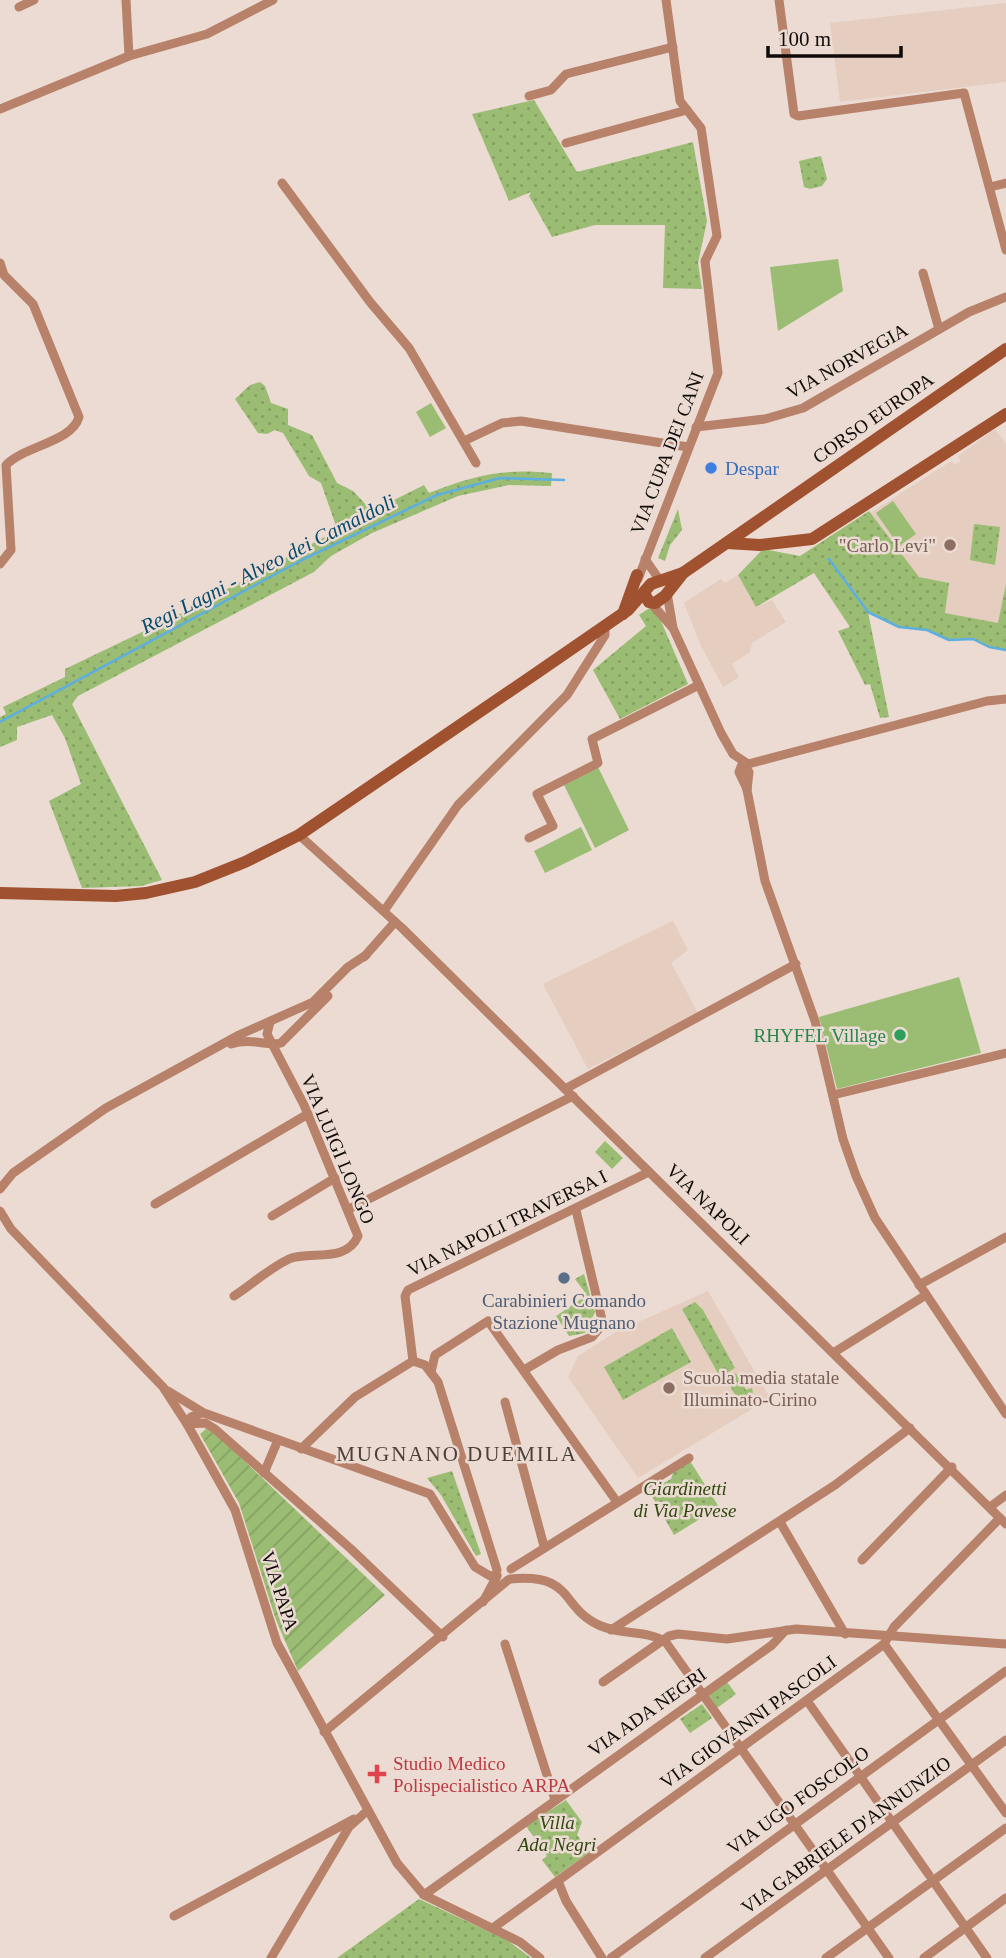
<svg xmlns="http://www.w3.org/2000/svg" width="1006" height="1958" font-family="'Times New Roman',serif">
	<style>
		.built { fill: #e5cdc0 }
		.grass { fill: url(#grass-dots) }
		.garden { fill: url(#garden-furrows) }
		.pitch { fill: #9bbd73 }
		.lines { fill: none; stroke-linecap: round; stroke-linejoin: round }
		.stream { stroke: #5dafe1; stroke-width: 2.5 }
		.minor { stroke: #b8816a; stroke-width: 9 }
		.secondary { stroke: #a0512f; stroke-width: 12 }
		.shop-dot { fill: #3f7fe0; stroke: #ebdbd2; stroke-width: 2.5 }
		.education-dot { fill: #8d6e63; stroke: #ebdbd2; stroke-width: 2.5 }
		.leisure-dot { fill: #2e9e5b; stroke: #ebdbd2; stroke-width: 2.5 }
		.service-dot { fill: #5c6f8a; stroke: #ebdbd2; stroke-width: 2.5 }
		.health-dot { fill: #e0444e; stroke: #ebdbd2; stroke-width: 2.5 }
		.labels { text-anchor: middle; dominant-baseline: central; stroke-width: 5; stroke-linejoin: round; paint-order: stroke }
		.street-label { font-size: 19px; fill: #100b08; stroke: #ebdbd2 }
		.shop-label { font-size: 19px; fill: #366cbe; stroke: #ebdbd2; text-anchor: start }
		.education-label { font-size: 19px; fill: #785e54; stroke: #ebdbd2; text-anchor: end }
		.leisure-label { font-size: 19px; fill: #27864d; stroke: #ebdbd2; text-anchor: end }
		.service-label { font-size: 19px; fill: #4e5e75; stroke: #ebdbd2 }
		.park-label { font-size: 19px; font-style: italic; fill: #314710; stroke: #ebdbd2 }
		.health-label { font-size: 19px; fill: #be3a42; stroke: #ebdbd2; text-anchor: start }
		.water-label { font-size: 21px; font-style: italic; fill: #084b6d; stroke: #ebdbd2 }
		.neighbourhood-label { font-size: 21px; letter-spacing: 2px; fill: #4d3f38; stroke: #ebdbd2 }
	</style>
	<defs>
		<pattern id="grass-dots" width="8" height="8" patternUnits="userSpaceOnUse" patternTransform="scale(1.75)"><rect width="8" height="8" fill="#9bbd73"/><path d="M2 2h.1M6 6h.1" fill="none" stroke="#84a162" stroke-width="1.8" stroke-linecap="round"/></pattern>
		<pattern id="garden-furrows" width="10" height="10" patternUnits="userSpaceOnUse" patternTransform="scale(1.75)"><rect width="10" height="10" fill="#9bbd73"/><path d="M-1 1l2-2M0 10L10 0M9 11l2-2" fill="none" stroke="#84a162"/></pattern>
	</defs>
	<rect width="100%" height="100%" fill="#ebdbd2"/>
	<g class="built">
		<polygon points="1006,3 1006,82 840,102 830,23"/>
		<polygon points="995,429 1006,444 1006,584 999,624 945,613 870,513 951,461 955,465 961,461 958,456"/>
		<polygon points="738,575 756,607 772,600 786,622 752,643 750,652 732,664 739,677 723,687 701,646 684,603 721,579 725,583"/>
		<polygon points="673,921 688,950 671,963 698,1013 588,1069 543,984"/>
		<polygon points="708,1291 770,1398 638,1478 568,1377 578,1356 616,1332"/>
	</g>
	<g class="grass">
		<polygon points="534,100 577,172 693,142 707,221 698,263 702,289 663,288 665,225 595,225 552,237 529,196 531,192 509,201 472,114"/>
		<polygon points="821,156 827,179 822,186 810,189 804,187 799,161"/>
		<path d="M 260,382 L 265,386 L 271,403 L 288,409 L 288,425 L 312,435 L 337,483 L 353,491 L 372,511 L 424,485 L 429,493 C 474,475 504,468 552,473 L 551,486 L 509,485 L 458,496 L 372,533 L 331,556 L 314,572 L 78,696 L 72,704 L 162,880 L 141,886 L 82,888 L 49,801 L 81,784 L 65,738 L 52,715 L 17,727 L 17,740 L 0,747 L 0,717 L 6,714 L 3,707 L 65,677 L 65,669 L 186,611 L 330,534 L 335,523 L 321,483 L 309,476 L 283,433 L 275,430 L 267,434 L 258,433 L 235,399 L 250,385 Z"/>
		<polygon points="678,509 682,530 670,545 665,561 658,558"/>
		<polygon points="869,511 919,577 949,583 945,613 998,623 1006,584 1006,650 989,647 973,639 950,641 927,630 899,627 868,612 889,717 880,718 870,684 865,685 838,631 850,627 814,573 756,607 738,575 763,549 800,556"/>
		<polygon points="974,524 1000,527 995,565 970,560"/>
		<polygon points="651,607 661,621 688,684 620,719 593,670 646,626 639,615"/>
		<polygon points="605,1141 623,1158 612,1169 595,1152"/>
		<polygon points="584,1274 595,1312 585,1333 569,1336 556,1316 587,1295 575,1279"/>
		<polygon points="695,1302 703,1310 735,1368 720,1377 682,1309"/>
		<polygon points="672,1328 691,1362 623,1400 604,1367"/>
		<path d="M 736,1373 L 746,1390 L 752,1388 C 755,1397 749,1403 742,1407 L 726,1379 Z"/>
		<polygon points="690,1461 719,1507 674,1535 649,1491 671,1479 674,1470"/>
		<polygon points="452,1471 481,1554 476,1556 441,1495 427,1478"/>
		<polygon points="727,1682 736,1694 717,1708 709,1695"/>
		<polygon points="702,1704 712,1718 690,1733 680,1719"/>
		<polygon points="566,1800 582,1822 577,1835 590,1852 555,1877 542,1860 547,1856 526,1826"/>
		<polygon points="419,1899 507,1940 531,1958 337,1958"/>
	</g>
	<polygon class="garden" points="206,1429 216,1434 385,1595 298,1671 276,1620 239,1503 200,1434"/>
	<g class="pitch">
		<polygon points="838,259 843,291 778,331 770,267"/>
		<polygon points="431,403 446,428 430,437 416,412"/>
		<polygon points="893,501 916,534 899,546 876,513"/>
		<polygon points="598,767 629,830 595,848 564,785"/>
		<polygon points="581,827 592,850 545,873 534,851"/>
		<polygon points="959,977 981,1053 837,1089 819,1017"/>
	</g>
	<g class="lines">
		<g class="stream">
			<polyline points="829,559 868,612 899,627 927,630 949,640 973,639 989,647 1006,650"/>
			<polyline points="0,722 300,561 437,495 500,478 564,480"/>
		</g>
		<g class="minor">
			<polyline points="126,0 129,56"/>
			<polyline points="779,0 794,114 798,116 964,93 1006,250"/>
			<polyline points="19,7 34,0"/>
			<polyline points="529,96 551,90 566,74 673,47"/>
			<polyline points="0,109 129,56 207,34 273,0"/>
			<polyline points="566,143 687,110"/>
			<polyline points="282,183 370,302 409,348 476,463"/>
			<polyline points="990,187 1006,183"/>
			<path d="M 0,263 L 4,275 L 33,304 L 79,417 C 72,442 24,446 6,465 L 11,550 L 0,564"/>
			<polyline points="923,273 939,329"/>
			<polyline points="696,427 765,419 803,408 969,312 1006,297"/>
			<polyline points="464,441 502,423 521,421 688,447"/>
			<polyline points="645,559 661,582"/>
			<polyline points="638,579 718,373 705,261 717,236 701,128 680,101 666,0"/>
			<polyline points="667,593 673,628 721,733 733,754 748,764 987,701 1006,699"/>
			<polyline points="651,603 672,627"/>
			<polyline points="743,762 749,772 747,790 765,881 815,1021 843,1139 856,1176 875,1218 1006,1414"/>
			<polyline points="743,762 739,772 747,789"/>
			<polyline points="299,835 402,928 1006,1524"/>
			<polyline points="529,838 553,826 537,794 598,763 592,739 699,685"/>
			<polyline points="384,911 458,805 567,695 605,635 605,626"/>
			<polyline points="364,957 395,922"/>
			<path d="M 231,1044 C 253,1037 266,1047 281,1043 L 328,996"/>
			<polyline points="565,1089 796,964"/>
			<polyline points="833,1095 1006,1053"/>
			<polyline points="0,1189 13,1173 106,1108 239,1035 313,1002 348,967 366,955"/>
			<polyline points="155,1204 308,1114"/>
			<polyline points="349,1209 573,1096"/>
			<polyline points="0,1211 11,1229 163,1387 187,1424 235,1510 277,1643 397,1863 424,1895 520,1942 540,1958"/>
			<polyline points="272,1216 335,1178"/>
			<polyline points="919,1285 1006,1237"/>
			<path d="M 234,1296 C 252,1284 270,1268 289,1259 C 309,1250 346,1264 358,1236 L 304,1105 L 267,1034 L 270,1022"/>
			<polyline points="833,1353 926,1295"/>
			<polyline points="413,1361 405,1296 408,1290 649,1172"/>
			<polyline points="413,1361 425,1365 438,1382 497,1570"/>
			<polyline points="524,1370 558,1350 592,1337 603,1324 576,1210"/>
			<polyline points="431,1372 435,1355 488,1321 617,1502"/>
			<polyline points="168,1391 204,1413 430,1494 475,1567 490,1576 497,1575"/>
			<polyline points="505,1402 544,1546"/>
			<polyline points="202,1413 191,1417 187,1424 205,1423 215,1429 351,1549 443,1637"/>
			<polyline points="301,1449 355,1397 413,1361"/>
			<polyline points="264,1473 278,1440"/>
			<polyline points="990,1507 1006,1495"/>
			<polyline points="780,1522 845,1634"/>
			<polyline points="862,1560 952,1467"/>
			<polyline points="511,1569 689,1458"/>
			<path d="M 510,1579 C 576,1573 559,1608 601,1626 C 622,1635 645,1630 665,1641 L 889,1958"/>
			<polyline points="483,1602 497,1576"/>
			<polyline points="611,1630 835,1485 910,1428"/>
			<polyline points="505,1644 555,1800"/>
			<polyline points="884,1644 936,1716"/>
			<polyline points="603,1682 669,1636 678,1634 727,1639 796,1629 1006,1644"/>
			<polyline points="808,1702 860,1776"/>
			<polyline points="939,1720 1006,1813"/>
			<polyline points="324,1732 508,1580"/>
			<polyline points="862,1779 929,1875"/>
			<polyline points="558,1881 566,1901 602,1958"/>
			<polyline points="933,1881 987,1958"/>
			<polyline points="424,1895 772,1645 786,1630"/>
			<polyline points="174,1916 354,1819"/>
			<polyline points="493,1928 884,1644 894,1627 1000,1518"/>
			<polyline points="271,1958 349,1827 367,1811"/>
			<polyline points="611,1958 1006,1671"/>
			<polyline points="705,1958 1006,1740"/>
			<polyline points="826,1958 1006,1828"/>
			<polyline points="924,1958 1006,1898"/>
		</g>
		<g class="secondary">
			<polyline points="727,543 760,545 812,539 1006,414"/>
			<polyline points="644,593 649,602 655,603 665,596 683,573 1006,349"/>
			<polyline points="623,614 637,575"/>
			<polyline points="0,893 116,896 146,893 195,882 245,862 299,835 538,672 628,610 651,584 683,573"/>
		</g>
	</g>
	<circle class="shop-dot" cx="711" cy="468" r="7"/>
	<g class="education-dot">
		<circle cx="950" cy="545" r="7"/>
		<circle cx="669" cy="1388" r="7"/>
	</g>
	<circle class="leisure-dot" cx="900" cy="1035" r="7"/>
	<circle class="service-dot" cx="564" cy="1278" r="7"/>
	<path class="health-dot" d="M373.5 1763.5h7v7h7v7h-7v7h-7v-7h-7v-7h7z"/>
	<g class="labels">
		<g class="street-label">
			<text transform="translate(847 361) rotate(-29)">VIA NORVEGIA</text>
			<text transform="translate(873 418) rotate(-35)">CORSO EUROPA</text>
			<text transform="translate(667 453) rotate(-69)">VIA CUPA DEI CANI</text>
			<text transform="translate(338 1149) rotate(67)">VIA LUIGI LONGO</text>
			<text transform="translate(708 1204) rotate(44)">VIA NAPOLI</text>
			<text transform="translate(507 1223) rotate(-26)">VIA NAPOLI TRAVERSA I</text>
			<text transform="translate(280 1591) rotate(72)">VIA PAPA</text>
			<text transform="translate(647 1712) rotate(-35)">VIA ADA NEGRI</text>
			<text transform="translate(748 1722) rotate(-36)">VIA GIOVANNI PASCOLI</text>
			<text transform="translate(798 1800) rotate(-36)">VIA UGO FOSCOLO</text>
			<text transform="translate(846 1835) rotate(-36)">VIA GABRIELE D'ANNUNZIO</text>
		</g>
		<g class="shop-label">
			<text x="725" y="468">Despar</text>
		</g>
		<g class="education-label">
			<text x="936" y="545">"Carlo Levi"</text>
			<text x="683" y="1377" text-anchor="start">Scuola media statale<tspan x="683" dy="22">Illuminato-Cirino</tspan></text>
		</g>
		<g class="leisure-label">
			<text x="886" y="1035">RHYFEL Village</text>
		</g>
		<g class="service-label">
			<text x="564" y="1300">Carabinieri Comando<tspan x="564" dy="22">Stazione Mugnano</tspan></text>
		</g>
		<g class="park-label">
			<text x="685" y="1488">Giardinetti<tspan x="685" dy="22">di Via Pavese</tspan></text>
			<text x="557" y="1822">Villa<tspan x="557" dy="22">Ada Negri</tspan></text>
		</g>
		<g class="health-label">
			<text x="393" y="1763">Studio Medico<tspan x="393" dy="22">Polispecialistico ARPA</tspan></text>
		</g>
		<g class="water-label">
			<text transform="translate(268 564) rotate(-27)">Regi Lagni - Alveo dei Camaldoli</text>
		</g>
		<g class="neighbourhood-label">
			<text x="457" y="1454">MUGNANO DUEMILA</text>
		</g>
	</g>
	<path d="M768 46v10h133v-10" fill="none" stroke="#100b08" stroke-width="3.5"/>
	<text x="778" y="46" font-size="21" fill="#100b08" stroke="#ebdbd2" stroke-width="5" paint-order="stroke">100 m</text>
</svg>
